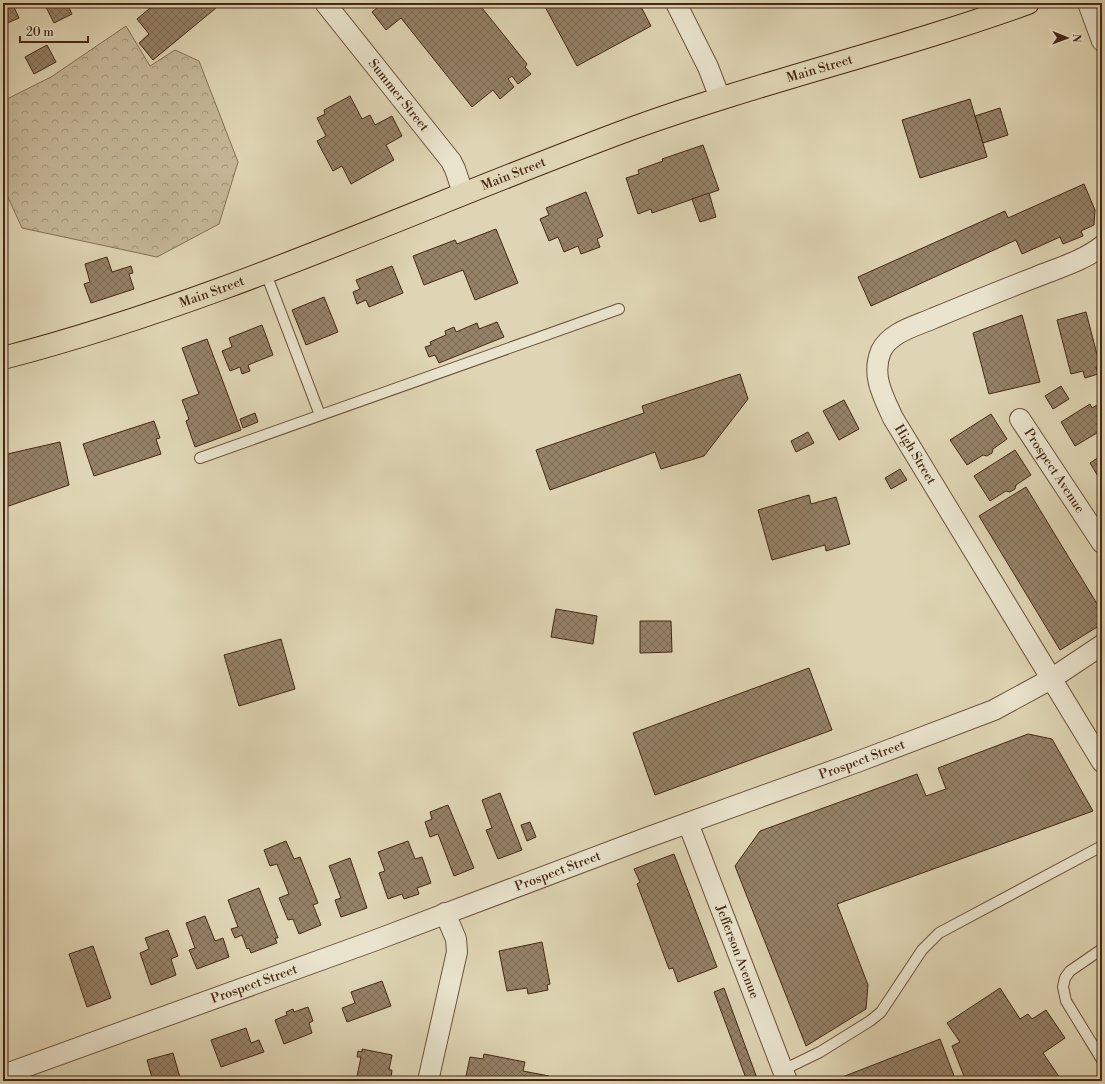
<svg xmlns="http://www.w3.org/2000/svg" width="1105" height="1084" font-family="'Libre Bodoni',serif">
	<style>
		.forest { fill: url(#forest-crowns); stroke: #857056 }
		.building { fill: url(#building-cross-hatch); stroke: #452814 }
		.lines { fill: none; stroke-linecap: round; stroke-linejoin: round }
		.lane-casing { stroke: #6c533c; stroke-width: 12 }
		.street-casing { stroke: #6c533c; stroke-width: 22 }
		.primary-casing { stroke: #452814; stroke-width: 24 }
		.lane { stroke: #eae4ce; stroke-width: 10 }
		.street { stroke: #eae4ce; stroke-width: 20 }
		.primary { stroke: #dfd5b4; stroke-width: 22 }
		.labels { text-anchor: middle; dominant-baseline: central; stroke-width: 3; stroke-linejoin: round; paint-order: stroke }
		.street-label { font-size: 13px; fill: #452814; stroke: #eae4ce }
	</style>
	<defs>
		<pattern id="forest-crowns" width="20" height="18" patternUnits="userSpaceOnUse"><rect width="20" height="18" fill="#c5b899"/><path d="M2 6a3 3 0 1 1 6 0M12 15a3 3 0 1 1 6 0" fill="none" stroke="#a2967c"/></pattern>
		<pattern id="building-cross-hatch" width="8" height="8" patternUnits="userSpaceOnUse"><rect width="8" height="8" fill="#958267"/><path d="M0 0l8 8M0 8l8-8" fill="none" stroke="#7b6a54"/></pattern>
	</defs>
	<rect width="100%" height="100%" fill="#dfd5b4"/>
	<filter id="stains"><feTurbulence type="fractalNoise" baseFrequency=".005" numOctaves="4"/><feColorMatrix values="0 0 0 0 .2 0 0 0 0 .09 0 0 0 0 .02 0 0 0 .5 -.17"/></filter>
	<radialGradient id="worn" r=".72"><stop offset=".6" stop-color="#630" stop-opacity="0"/><stop offset="1" stop-color="#630" stop-opacity=".3"/></radialGradient>
	<polygon class="forest" points="126,26 150,66 175,50 199,61 238,162 219,224 157,257 22,228 6,193 3,193 3,101 51,77"/>
	<g class="building">
		<polygon points="3,3 12,3 19,18 3,25"/>
		<polygon points="44,3 69,3 67,4 72,14 54,23"/>
		<polygon points="156,3 222,3 153,60 139,43 149,34 137,19"/>
		<polygon points="383,3 478,3 527,64 525,67 531,74 518,84 512,76 508,79 514,87 500,99 493,90 472,107 401,18 386,30 372,12"/>
		<polygon points="543,3 639,3 651,26 577,66"/>
		<polygon points="47,45 56,62 34,74 25,57"/>
		<polygon points="350,96 362,119 370,115 375,125 392,116 402,136 386,145 394,160 351,184 342,166 333,171 317,141 326,136 317,118 325,114 324,110"/>
		<polygon points="970,99 987,157 920,178 902,120"/>
		<polygon points="1000,108 1008,135 983,143 975,116"/>
		<polygon points="703,145 719,190 652,213 651,209 638,214 626,178 639,174 638,170 663,161 662,159"/>
		<polygon points="1084,184 1095,210 1094,225 1081,231 1083,236 1063,244 1060,237 1022,254 1016,240 871,306 858,277 1005,211 1008,218"/>
		<polygon points="586,192 603,236 597,239 600,247 581,254 578,246 564,252 558,237 549,241 540,219 549,215 546,208"/>
		<polygon points="709,193 716,217 700,222 692,199"/>
		<polygon points="496,229 518,283 475,300 463,270 424,285 413,256 455,240 457,244"/>
		<polygon points="107,257 112,272 131,266 133,273 129,274 134,289 91,303 84,284 90,282 85,264"/>
		<polygon points="392,266 403,293 369,307 366,300 357,304 353,292 360,289 356,280"/>
		<polygon points="3,285 7,299 3,300"/>
		<polygon points="324,297 338,332 306,345 292,310"/>
		<polygon points="1086,312 1100,366 1096,367 1098,374 1085,378 1083,371 1071,374 1057,320"/>
		<polygon points="1022,315 1040,382 989,394 973,333"/>
		<polygon points="497,322 504,337 439,363 435,355 429,357 425,347 431,345 430,342 446,335 445,331 454,327 456,332 477,323 479,329"/>
		<polygon points="262,325 273,355 248,365 250,371 242,374 240,367 230,371 222,351 232,347 229,338"/>
		<polygon points="207,339 241,430 195,447 186,421 189,419 182,400 199,394 182,348"/>
		<polygon points="740,374 748,399 704,456 661,469 655,452 550,490 536,450 644,413 642,406"/>
		<polygon points="1061,386 1069,399 1053,409 1045,396"/>
		<polygon points="844,400 859,429 839,440 823,411"/>
		<polygon points="1102,402 1102,430 1075,446 1061,422 1090,404 1092,408"/>
		<polygon points="255,413 258,422 243,428 240,419"/>
		<polygon points="991,414 1007,439 993,449 992,453 987,456 983,455 967,465 950,440"/>
		<polygon points="154,421 160,438 156,439 161,454 94,476 83,444"/>
		<polygon points="808,432 814,443 796,452 791,441"/>
		<polygon points="60,442 69,485 3,508 3,455"/>
		<polygon points="1015,450 1031,475 1016,485 1015,489 1010,492 1006,491 990,501 974,476"/>
		<polygon points="1102,455 1102,477 1099,478 1090,463"/>
		<polygon points="900,469 907,480 891,489 885,478"/>
		<polygon points="1026,487 1102,612 1102,624 1060,650 979,516"/>
		<polygon points="809,495 811,504 836,497 850,544 826,551 825,545 772,560 758,510"/>
		<polygon points="556,609 597,616 593,644 551,637"/>
		<polygon points="640,621 671,621 672,652 640,653"/>
		<polygon points="281,639 295,689 239,706 224,655"/>
		<polygon points="809,668 832,730 655,795 633,733"/>
		<polygon points="1028,734 1052,739 1093,811 837,904 868,985 866,1009 806,1046 735,866 760,831 917,774 926,796 946,789 938,768"/>
		<polygon points="500,793 522,850 498,859 486,830 492,828 482,800"/>
		<polygon points="448,805 474,868 454,876 438,834 430,837 425,822 432,819 430,812"/>
		<polygon points="530,822 536,837 527,841 521,825"/>
		<polygon points="286,841 294,859 300,857 318,903 313,905 321,925 299,934 293,919 288,920 279,898 289,894 277,864 270,866 264,850"/>
		<polygon points="408,841 415,859 422,857 431,883 417,888 419,894 404,899 402,894 388,899 379,873 385,871 378,852"/>
		<polygon points="674,854 717,967 678,982 673,968 669,969 637,884 640,882 634,869"/>
		<polygon points="350,858 367,908 341,917 335,900 341,898 329,866"/>
		<polygon points="259,888 278,938 275,938 277,943 251,953 249,948 247,949 242,935 235,938 231,929 238,927 228,900"/>
		<polygon points="205,916 215,941 223,938 229,957 197,969 189,950 195,948 186,923"/>
		<polygon points="168,930 178,956 171,959 176,975 151,985 140,953 149,949 145,938"/>
		<polygon points="542,942 550,984 547,985 548,990 528,994 527,988 507,991 499,951"/>
		<polygon points="93,946 111,998 87,1007 69,954"/>
		<polygon points="382,981 391,1006 347,1022 342,1008 355,1003 351,992"/>
		<polygon points="724,988 758,1081 747,1081 714,992"/>
		<polygon points="1000,988 1020,1019 1028,1014 1032,1019 1046,1010 1065,1038 1043,1053 1062,1081 966,1081 952,1046 960,1042 947,1023"/>
		<polygon points="308,1007 313,1021 309,1023 312,1033 284,1044 275,1020 287,1015 286,1012 293,1009 294,1012"/>
		<polygon points="246,1028 251,1043 259,1040 264,1052 221,1067 211,1040"/>
		<polygon points="940,1039 956,1081 832,1081"/>
		<polygon points="362,1049 392,1055 389,1070 392,1070 391,1077 388,1076 387,1081 356,1081 361,1057 357,1057 358,1051 362,1052"/>
		<polygon points="173,1053 181,1081 153,1081 147,1060"/>
		<polygon points="484,1054 525,1062 523,1071 549,1076 548,1081 465,1081 470,1057 483,1059"/>
		<polygon points="116,1077 117,1081 104,1081"/>
	</g>
	<g class="lines">
		<defs>
			<g id="lane">
				<polyline points="265,271 320,415"/>
				<polyline points="200,458 619,309"/>
				<polyline points="1102,949 1070,971 1065,978 1063,987 1066,1001 1102,1060"/>
				<polyline points="783,1070 820,1052 870,1021 881,1012 922,950 939,933 1102,846"/>
			</g>
			<g id="street">
				<path id="s1" d="M 325,3 L 451,161 L 455,169 L 463,193"/>
				<polyline points="676,3 708,67 720,98"/>
				<polyline points="1088,3 1102,41"/>
				<path id="s2" d="M 1102,246 C 1083,261 1058,268 1036,277 C 1002,290 968,304 934,318 C 916,326 890,332 881,351 C 871,375 883,396 893,418 L 1102,762"/>
				<path id="s3" d="M 1020,419 L 1102,543"/>
				<path id="s4" d="M 688,823 L 787,1081"/>
				<path id="s5" d="M 3,1075 L 376,940 L 646,838 L 857,762 L 994,710 L 1051,679 L 1102,645"/>
				<polyline points="428,1081 457,952 456,939 445,913"/>
			</g>
			<g id="primary">
				<path id="s6" d="M 3,358 C 220,302 424,205 633,128 C 763,81 898,50 1028,3"/>
			</g>
		</defs>
		<use href="#lane" class="lane-casing"/>
		<use href="#street" class="street-casing"/>
		<use href="#primary" class="primary-casing"/>
		<use href="#lane" class="lane"/>
		<use href="#street" class="street"/>
		<use href="#primary" class="primary"/>
	</g>
	<g class="labels">
		<g class="street-label">
			<text stroke="none"><textPath href="#s6" startOffset="867">Main Street</textPath></text>
			<text stroke="none"><textPath href="#s1" startOffset="118">Summer Street</textPath></text>
			<text stroke="none"><textPath href="#s6" startOffset="543">Main Street</textPath></text>
			<text stroke="none"><textPath href="#s6" startOffset="219">Main Street</textPath></text>
			<text stroke="none"><textPath href="#s2" startOffset="360">High Street</textPath></text>
			<text stroke="none"><textPath href="#s3" startOffset="62">Prospect Avenue</textPath></text>
			<text stroke="none"><textPath href="#s5" startOffset="915">Prospect Street</textPath></text>
			<text stroke="none"><textPath href="#s5" startOffset="591">Prospect Street</textPath></text>
			<text stroke="none"><textPath href="#s4" startOffset="138">Jefferson Avenue</textPath></text>
			<text stroke="none"><textPath href="#s5" startOffset="267">Prospect Street</textPath></text>
		</g>
	</g>
	<rect width="1105" height="1084" fill="none" stroke="#dfd5b4" stroke-width="16"/>
	<rect x="4" y="4" width="1097" height="1076" fill="none" stroke="#452814" stroke-width="2"/>
	<rect x="8" y="8" width="1089" height="1068" fill="none" stroke="#452814"/>
	<g transform="translate(1067 38) rotate(91)" stroke="#eae4ce" stroke-width="3" paint-order="stroke">
	<path d="M0-3L7 15L0 10L-7 15Z" fill="#452814"/>
	<text y="-6" font-size="11" font-weight="bold" text-anchor="middle" fill="#452814">N</text>
	</g>
	<path d="M20 36v6h68v-6" fill="none" stroke="#452814" stroke-width="2"/>
	<text x="26" y="36" font-size="12" fill="#452814" stroke="#eae4ce" stroke-width="3" paint-order="stroke">20 m</text>
	<rect width="100%" height="100%" filter="url(#stains)"/>
	<rect width="100%" height="100%" fill="url(#worn)"/>
</svg>
